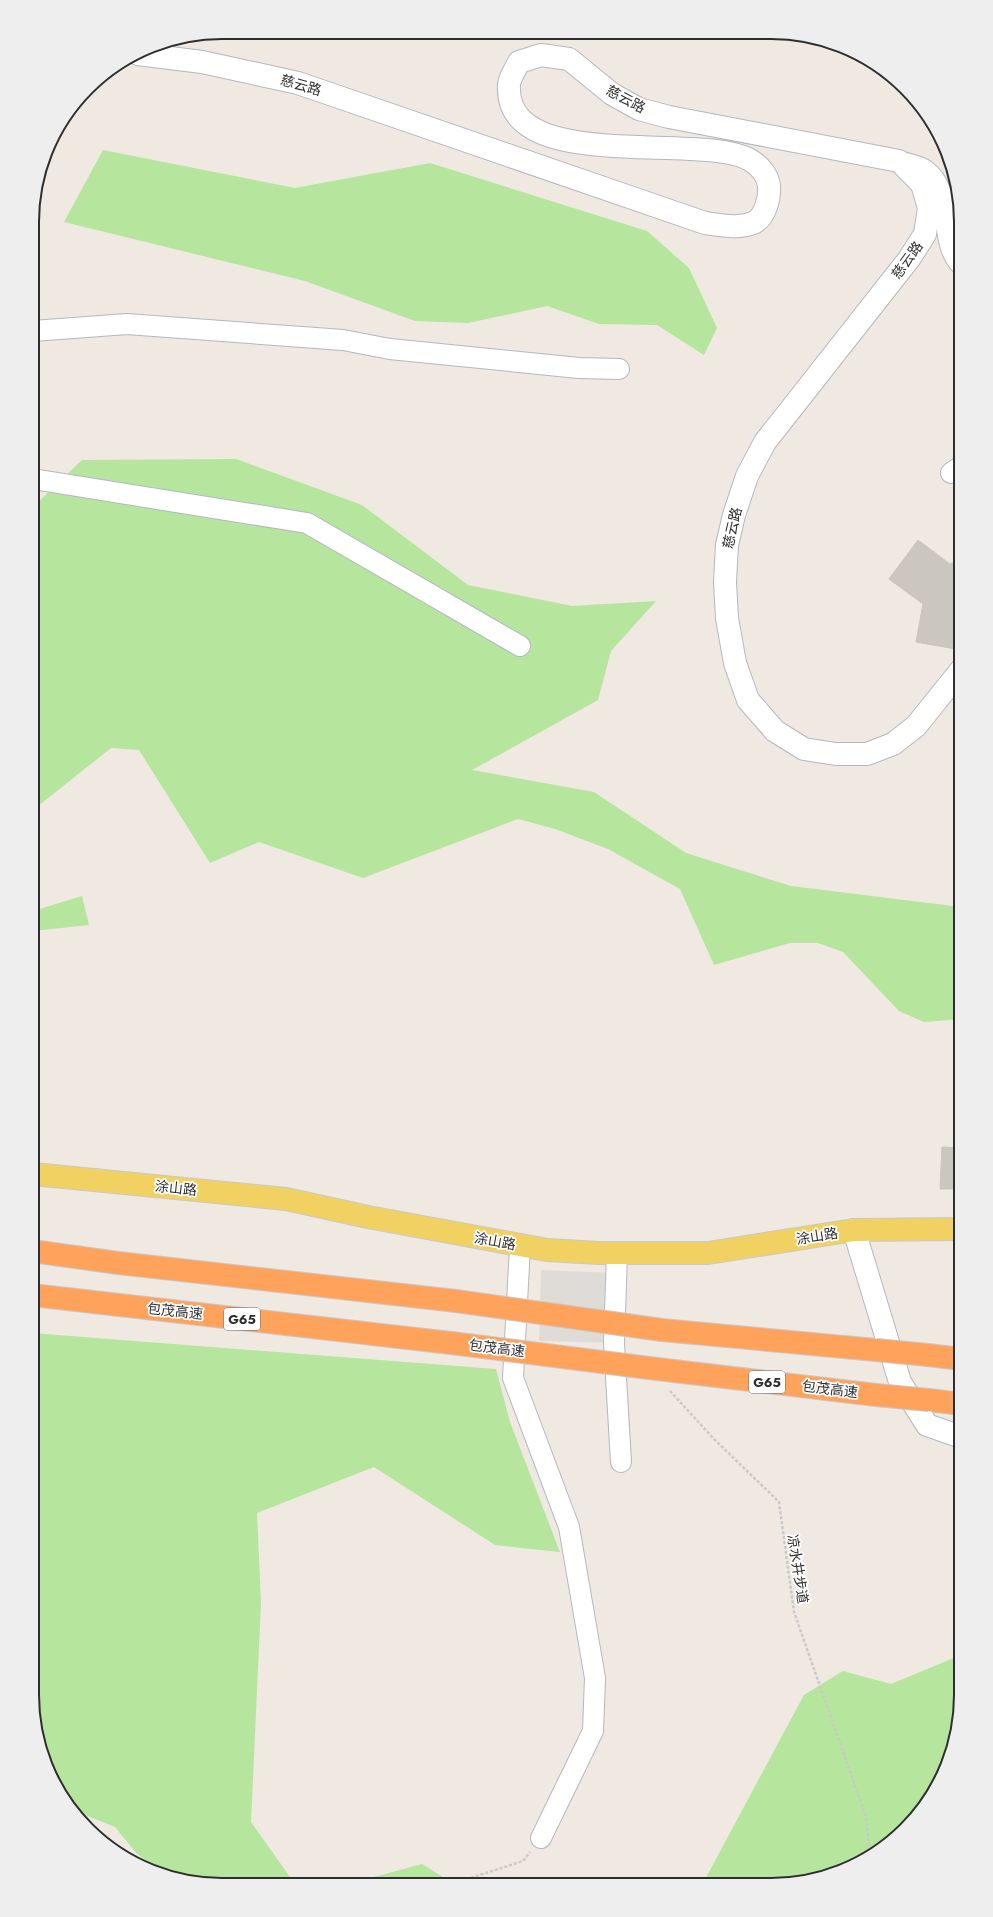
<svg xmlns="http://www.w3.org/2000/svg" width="993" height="1917" font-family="Jost,'Noto Sans SC',sans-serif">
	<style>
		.green { fill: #b6e59e }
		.plaza { fill: #dfdcd8 }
		.building { fill: #cbc7bf; stroke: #cbc5ba }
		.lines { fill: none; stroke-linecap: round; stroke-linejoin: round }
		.street-casing { stroke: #b4b7c1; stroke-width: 22 }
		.secondary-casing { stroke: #b4b7c1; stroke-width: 24 }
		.primary-casing { stroke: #c9c9c9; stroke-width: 24 }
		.highway-casing { stroke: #c9c9c9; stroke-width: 24 }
		.path { stroke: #c9c9c9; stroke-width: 2.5; stroke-dasharray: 3 2; stroke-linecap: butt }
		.street { stroke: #fff; stroke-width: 20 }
		.secondary { stroke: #fff; stroke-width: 22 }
		.primary { stroke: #f2d163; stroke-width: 22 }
		.highway { stroke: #ffa35c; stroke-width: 22 }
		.highway-bridge-casing { stroke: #c9c9c9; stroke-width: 24; stroke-linecap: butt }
		.highway-bridge { stroke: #ffa35c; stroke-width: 22 }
		.labels { text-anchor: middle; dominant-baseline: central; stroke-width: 3.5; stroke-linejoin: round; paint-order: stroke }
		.shield { fill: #fff; stroke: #6d6d6d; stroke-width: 1 }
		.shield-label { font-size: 13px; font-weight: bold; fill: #2e2e2e }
		.street-label { font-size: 14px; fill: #2e2e2e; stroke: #fff }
		.rim { fill: none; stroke: #2e2e2e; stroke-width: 2 }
	</style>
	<rect width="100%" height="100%" fill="#efe9e1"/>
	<g class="green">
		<polygon points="103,150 295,188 430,163 647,231 689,268 717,328 704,355 657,325 599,324 547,306 468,323 415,321 305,281 64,222"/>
		<polygon points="236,459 362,505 468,585 572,606 656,601 611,651 598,700 472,770 594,792 686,853 791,886 961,907 961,1019 924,1022 899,1011 843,952 818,943 790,943 714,965 680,889 608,849 555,829 518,819 363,878 259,842 210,863 139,750 111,748 33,810 33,507 82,460"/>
		<polygon points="82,896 89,925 33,931 33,911"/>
		<polygon points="32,1333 496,1369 510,1422 560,1552 495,1545 374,1467 257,1513 261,1603 251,1822 295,1884 197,1883 166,1875 137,1854 115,1827 73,1810 64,1801 42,1756 32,1695"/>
		<polygon points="961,1655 961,1708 947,1767 922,1811 877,1853 832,1875 771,1885 702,1885 804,1695 843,1671 891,1684"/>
		<polygon points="422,1864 454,1884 348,1884"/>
	</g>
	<polygon class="plaza" points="541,1270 616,1273 614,1343 539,1341"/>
	<g class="building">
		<polygon points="918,540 950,564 961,559 961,650 916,642 923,604 889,579"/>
		<polygon points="942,1147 961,1148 961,1189 940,1189"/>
	</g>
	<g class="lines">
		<defs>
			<g id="street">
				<path d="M 899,161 C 907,164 919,165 925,170 C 955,191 937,240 961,265"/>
				<polyline points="33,331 127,324 343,340 390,349 579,368 619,369"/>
				<polyline points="951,473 961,466"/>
				<polyline points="33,479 307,523 520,646"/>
				<polyline points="520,1246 513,1378 569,1527 595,1678 593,1731 541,1838"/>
				<polyline points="617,1253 614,1343 621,1462"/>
			</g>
			<g id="secondary">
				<path d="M 138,54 L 202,62 L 298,83 L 705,223 C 721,225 738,229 753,223 C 765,218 770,198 769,186 C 768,175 759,165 750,160 C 699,131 503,176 509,84 C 510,77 516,68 519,62 L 541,55 L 569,59 L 612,94 L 639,109 L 669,117 L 899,161 L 922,184 L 929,208 L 925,234 L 909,259 L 765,442 L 747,476 L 734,515 L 727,545 L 725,582 L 727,618 L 735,663 L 748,700 L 775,731 L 804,749 L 836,754 L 867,754 L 893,744 L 916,726 L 961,670"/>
				<polyline points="854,1230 900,1382 927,1425 961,1437"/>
			</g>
			<polyline id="primary" points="33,1174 286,1199 368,1217 547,1250 599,1253 708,1253 854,1230 961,1229"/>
			<g id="highway">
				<polyline points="32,1251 118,1263 456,1301"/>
				<polyline points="32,1295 451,1343"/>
				<polyline points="662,1330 876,1350"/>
				<polyline points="928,1355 961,1359"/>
				<polyline points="657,1369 876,1395"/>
				<polyline points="929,1400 961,1404"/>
			</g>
		</defs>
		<use href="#street" class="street-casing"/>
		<use href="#secondary" class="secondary-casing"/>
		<use href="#primary" class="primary-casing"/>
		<use href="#highway" class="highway-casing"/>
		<g class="path">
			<polyline points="670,1391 714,1439 779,1502 794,1612 866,1817 870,1856"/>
			<polyline points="452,1884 523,1861 530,1852"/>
		</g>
		<use href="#street" class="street"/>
		<use href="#secondary" class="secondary"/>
		<use href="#primary" class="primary"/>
		<use href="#highway" class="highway"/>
		<defs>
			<g id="highway-bridge">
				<polyline points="456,1301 662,1330"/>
				<polyline points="451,1343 657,1369"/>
				<polyline points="876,1350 928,1355"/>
				<polyline points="876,1395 929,1400"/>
			</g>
		</defs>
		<use href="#highway-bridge" class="highway-bridge-casing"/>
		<use href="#highway-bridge" class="highway-bridge"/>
	</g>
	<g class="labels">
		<g class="shield">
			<rect x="224" y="1308" width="36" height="22" rx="3"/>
			<rect x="749" y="1371" width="36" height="22" rx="3"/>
		</g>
		<g class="shield-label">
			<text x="242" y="1319">G65</text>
			<text x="767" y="1382">G65</text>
		</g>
		<g class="street-label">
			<text transform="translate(301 85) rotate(16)">慈云路</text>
			<text transform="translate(626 99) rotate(28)">慈云路</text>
			<text transform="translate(907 260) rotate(-54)">慈云路</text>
			<text transform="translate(732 528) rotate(-77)">慈云路</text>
			<text transform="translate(176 1188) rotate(6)">涂山路</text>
			<text transform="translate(817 1236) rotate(-9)">涂山路</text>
			<text transform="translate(495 1241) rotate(10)">涂山路</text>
			<text transform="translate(175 1311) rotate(6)">包茂高速</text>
			<text transform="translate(497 1348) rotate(7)">包茂高速</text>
			<text transform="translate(830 1389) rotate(7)">包茂高速</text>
			<text transform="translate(798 1569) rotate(81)">凉水井步道</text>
		</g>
	</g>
	<path d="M0 0H993V1917H0ZM222 39H771A183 183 0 0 1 954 222V1695A183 183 0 0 1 771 1878H222A183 183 0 0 1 39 1695V222A183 183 0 0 1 222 39Z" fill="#eee" fill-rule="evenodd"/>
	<path class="rim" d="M222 39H771A183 183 0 0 1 954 222V1695A183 183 0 0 1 771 1878H222A183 183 0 0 1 39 1695V222A183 183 0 0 1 222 39Z"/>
</svg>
